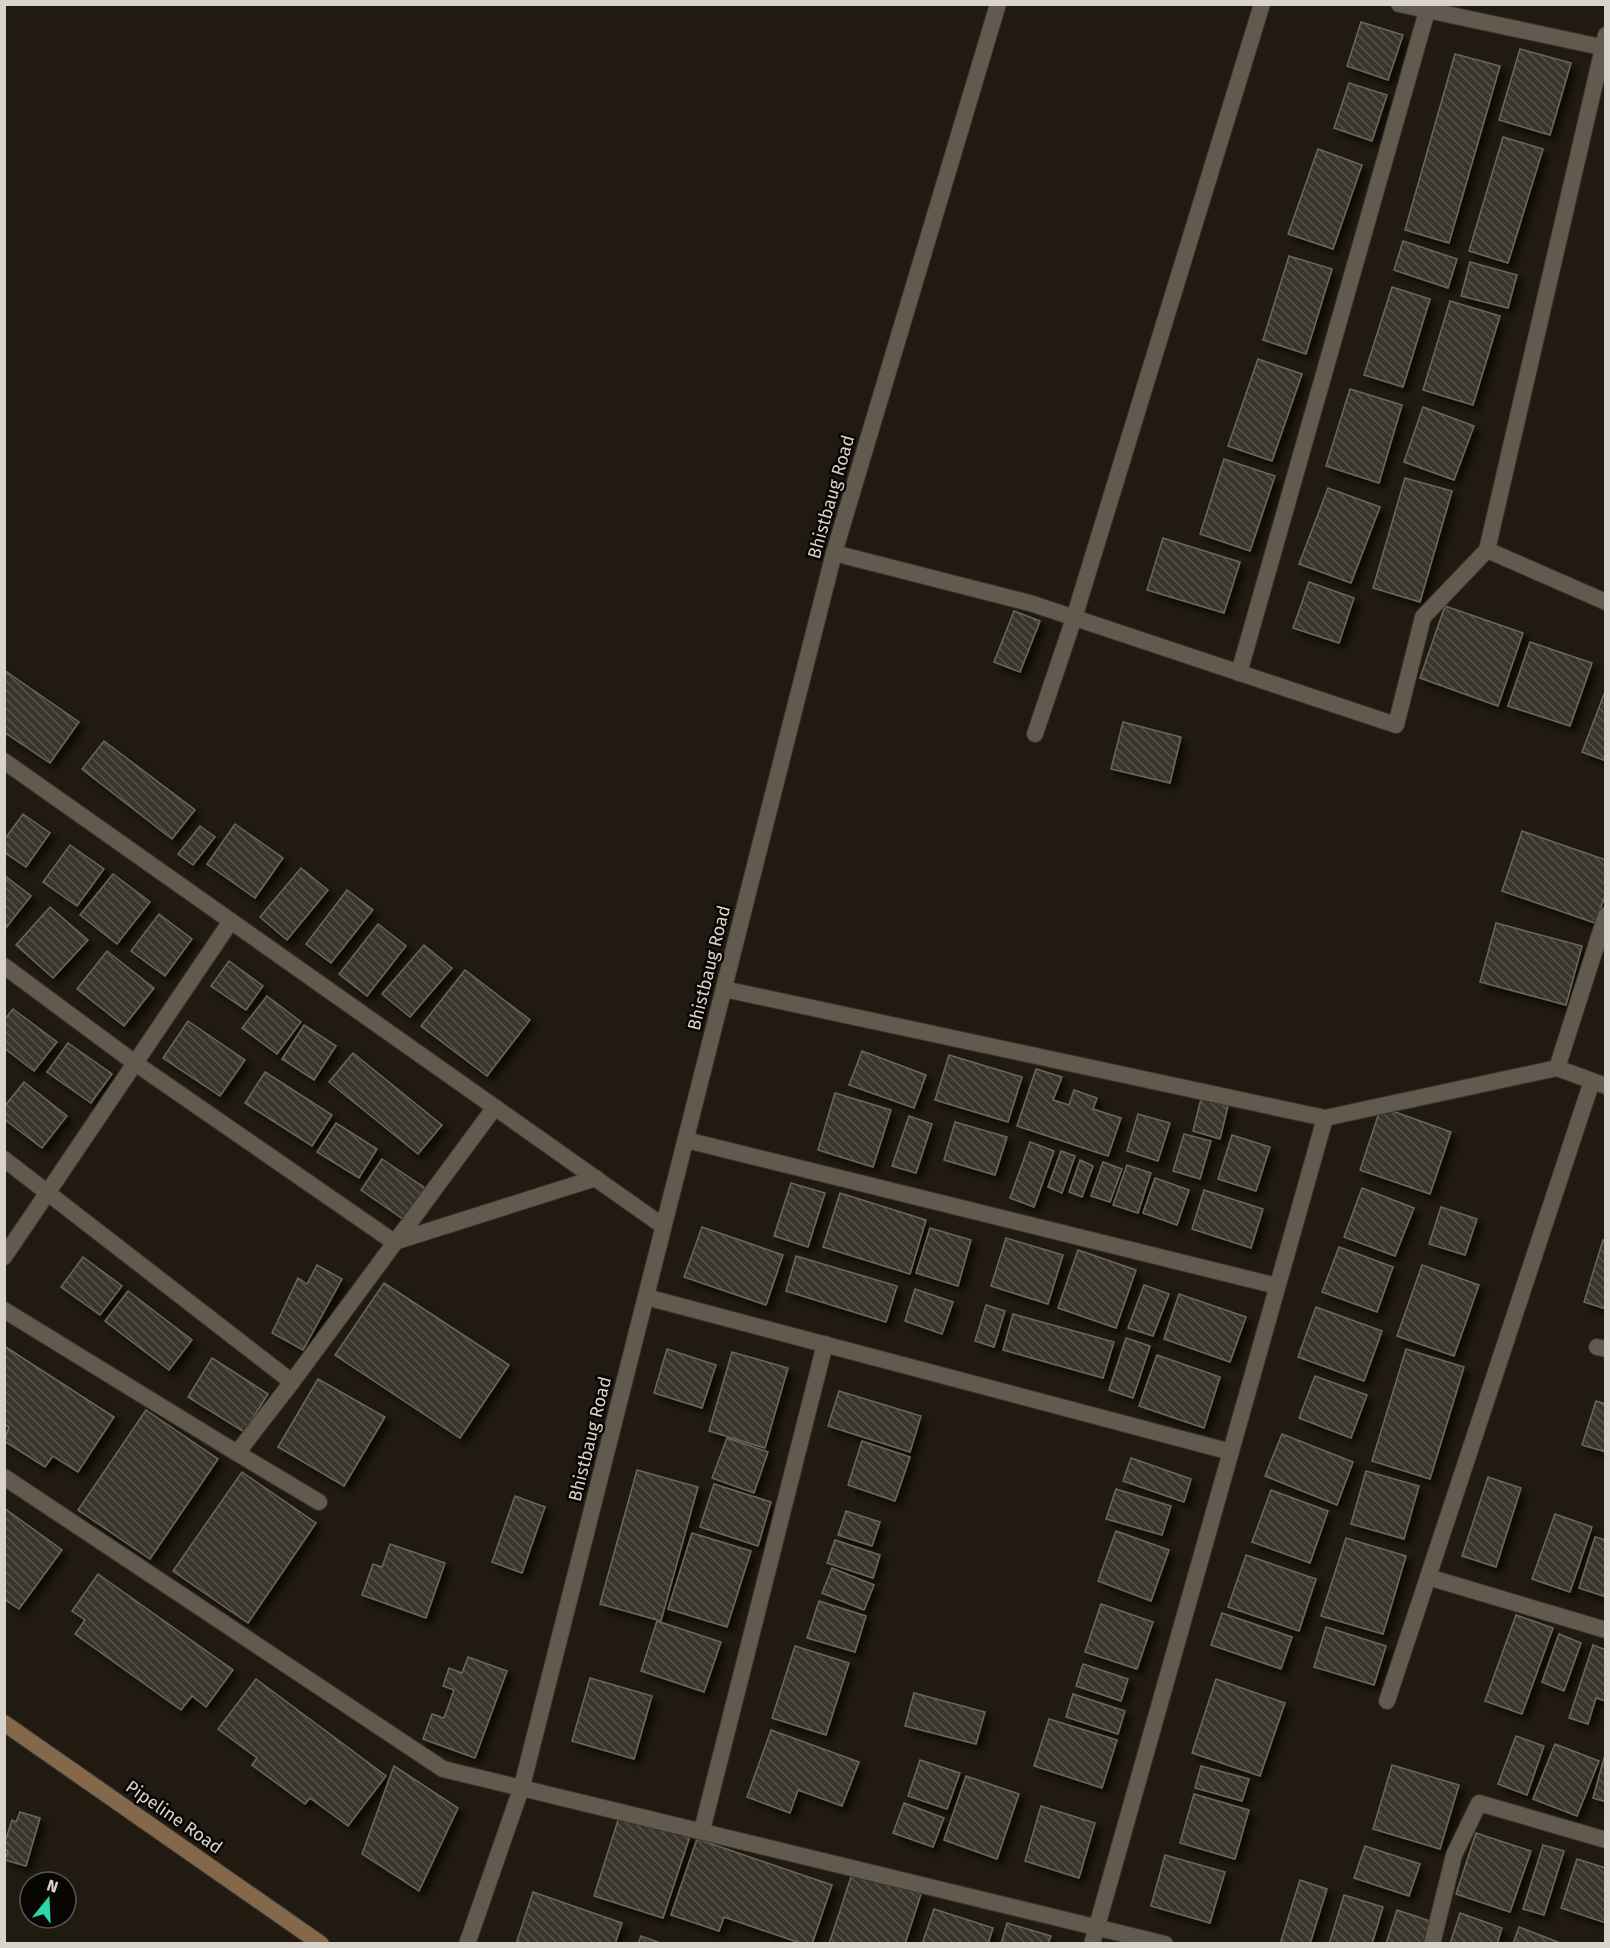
<svg xmlns="http://www.w3.org/2000/svg" width="1610" height="1948" font-family="'Fira Sans',sans-serif">
	<style>
		.building { fill: url(#building-back-hatch); stroke: #6a6759; stroke-width: 1.5; filter: url(#shadow) }
		.lines { fill: none; stroke-linecap: round; stroke-linejoin: round }
		.minor-casing { stroke: #37332e; stroke-width: 18 }
		.tertiary-casing { stroke: #37332e; stroke-width: 18 }
		.secondary-casing { stroke: #37332e; stroke-width: 18 }
		.minor { stroke: #625a4e; stroke-width: 16 }
		.tertiary { stroke: #625a4e; stroke-width: 16 }
		.secondary { stroke: #83684c; stroke-width: 16 }
		.labels { text-anchor: middle; dominant-baseline: central; stroke-width: 5; stroke-linejoin: round; paint-order: stroke }
		.street-label { font-size: 18px; fill: #d8d4cd; stroke: #080603 }
	</style>
	<defs>
		<pattern id="building-back-hatch" width="6" height="6" patternUnits="userSpaceOnUse" patternTransform="scale(1.5)"><rect width="6" height="6" fill="#39362a"/><path d="M-1 5l2 2M0 0l6 6M5-1l2 2" fill="none" stroke="#555248"/></pattern>
		<filter id="shadow"><feDropShadow dx="5.5" dy="5.5" stdDeviation="3" flood-color="#0009"/></filter>
	</defs>
	<rect width="100%" height="100%" fill="#211a10"/>
	<g class="building">
		<polygon points="1361,22 1403,35 1388,80 1347,66"/>
		<polygon points="1520,49 1571,63 1550,135 1499,120"/>
		<polygon points="1455,54 1500,66 1449,243 1405,230"/>
		<polygon points="1349,83 1387,95 1372,141 1334,128"/>
		<polygon points="1503,137 1543,149 1508,263 1469,251"/>
		<polygon points="1318,149 1362,165 1333,249 1288,234"/>
		<polygon points="1403,241 1457,259 1448,288 1394,270"/>
		<polygon points="1289,256 1332,269 1306,354 1263,340"/>
		<polygon points="1470,262 1517,275 1508,308 1461,296"/>
		<polygon points="1392,287 1430,299 1403,387 1364,375"/>
		<polygon points="1450,301 1500,316 1473,405 1423,390"/>
		<polygon points="1258,359 1302,374 1272,461 1228,446"/>
		<polygon points="1350,389 1402,405 1379,483 1326,466"/>
		<polygon points="1423,407 1474,426 1454,480 1404,462"/>
		<polygon points="1224,459 1275,476 1250,551 1200,534"/>
		<polygon points="1405,478 1452,491 1420,602 1373,588"/>
		<polygon points="1328,488 1380,507 1351,583 1299,564"/>
		<polygon points="1163,538 1240,562 1224,613 1147,590"/>
		<polygon points="1309,582 1354,598 1339,643 1293,628"/>
		<polygon points="1445,606 1523,633 1498,706 1420,678"/>
		<polygon points="1014,611 1040,621 1020,672 994,662"/>
		<polygon points="1530,642 1592,663 1570,726 1508,706"/>
		<polygon points="4,670 79,722 50,763 4,732"/>
		<polygon points="1606,689 1606,761 1582,752"/>
		<polygon points="1123,722 1181,737 1170,783 1111,769"/>
		<polygon points="104,741 195,810 172,839 82,769"/>
		<polygon points="23,814 50,833 26,867 4,852 4,840"/>
		<polygon points="235,824 283,858 255,898 207,864"/>
		<polygon points="200,826 215,837 193,865 178,854"/>
		<polygon points="1522,831 1606,860 1606,893 1595,923 1502,891"/>
		<polygon points="70,845 104,869 77,906 43,882"/>
		<polygon points="301,868 328,890 287,940 260,917"/>
		<polygon points="113,874 150,902 117,944 80,915"/>
		<polygon points="4,875 31,896 5,929 4,929"/>
		<polygon points="347,890 373,910 331,963 306,944"/>
		<polygon points="50,907 88,940 53,978 16,945"/>
		<polygon points="159,914 192,939 165,976 131,951"/>
		<polygon points="1496,923 1582,946 1566,1005 1480,982"/>
		<polygon points="378,924 406,946 367,996 339,974"/>
		<polygon points="424,945 452,968 410,1017 382,994"/>
		<polygon points="107,951 154,988 124,1026 77,989"/>
		<polygon points="229,961 263,986 246,1010 211,986"/>
		<polygon points="465,970 530,1020 487,1076 421,1026"/>
		<polygon points="267,996 301,1022 277,1054 242,1028"/>
		<polygon points="13,1009 57,1042 34,1071 4,1048 4,1020"/>
		<polygon points="188,1021 245,1060 220,1096 163,1058"/>
		<polygon points="304,1025 336,1046 314,1080 282,1059"/>
		<polygon points="68,1043 112,1074 91,1103 47,1072"/>
		<polygon points="862,1051 926,1075 914,1108 849,1085"/>
		<polygon points="353,1053 442,1125 418,1154 329,1082"/>
		<polygon points="949,1055 1022,1077 1008,1122 935,1100"/>
		<polygon points="1036,1069 1062,1077 1053,1100 1069,1105 1074,1090 1097,1098 1093,1109 1121,1118 1108,1156 1017,1126"/>
		<polygon points="265,1072 332,1115 312,1146 245,1103"/>
		<polygon points="24,1082 67,1116 42,1148 4,1119 4,1107"/>
		<polygon points="835,1093 891,1110 873,1167 818,1150"/>
		<polygon points="1201,1099 1228,1106 1220,1139 1193,1131"/>
		<polygon points="1381,1107 1451,1132 1430,1194 1360,1170"/>
		<polygon points="1138,1114 1170,1123 1158,1161 1127,1151"/>
		<polygon points="909,1116 932,1124 916,1173 892,1166"/>
		<polygon points="955,1122 1007,1137 995,1175 944,1160"/>
		<polygon points="336,1123 377,1149 359,1178 317,1152"/>
		<polygon points="1184,1134 1211,1141 1200,1179 1173,1171"/>
		<polygon points="1232,1135 1270,1147 1256,1191 1218,1179"/>
		<polygon points="1030,1142 1054,1151 1034,1207 1010,1198"/>
		<polygon points="1061,1151 1075,1156 1062,1193 1048,1187"/>
		<polygon points="382,1159 425,1188 403,1219 361,1190"/>
		<polygon points="1080,1160 1093,1166 1082,1197 1069,1192"/>
		<polygon points="1103,1162 1122,1169 1110,1202 1091,1196"/>
		<polygon points="1127,1165 1151,1173 1138,1213 1113,1205"/>
		<polygon points="1155,1178 1189,1190 1177,1225 1143,1213"/>
		<polygon points="791,1183 825,1193 808,1247 774,1236"/>
		<polygon points="1362,1188 1414,1208 1395,1256 1344,1237"/>
		<polygon points="1204,1190 1263,1209 1251,1248 1192,1229"/>
		<polygon points="840,1193 926,1220 910,1274 823,1247"/>
		<polygon points="1441,1207 1477,1219 1465,1255 1429,1244"/>
		<polygon points="702,1227 783,1255 766,1305 684,1277"/>
		<polygon points="930,1228 971,1240 958,1286 916,1273"/>
		<polygon points="1006,1238 1063,1255 1048,1304 991,1286"/>
		<polygon points="1603,1240 1606,1240 1606,1309 1584,1302"/>
		<polygon points="1339,1247 1393,1267 1377,1312 1322,1292"/>
		<polygon points="1078,1250 1136,1270 1116,1328 1058,1308"/>
		<polygon points="796,1256 897,1286 886,1322 786,1291"/>
		<polygon points="83,1257 122,1286 100,1315 61,1287"/>
		<polygon points="317,1265 342,1279 303,1350 272,1333 298,1278 307,1284"/>
		<polygon points="1422,1265 1479,1285 1454,1356 1397,1336"/>
		<polygon points="384,1283 509,1365 460,1438 335,1355"/>
		<polygon points="1144,1285 1169,1294 1153,1336 1128,1328"/>
		<polygon points="915,1289 953,1302 942,1334 905,1321"/>
		<polygon points="128,1291 192,1340 169,1370 105,1321"/>
		<polygon points="1179,1294 1246,1317 1230,1362 1164,1339"/>
		<polygon points="986,1305 1005,1311 994,1347 975,1341"/>
		<polygon points="1316,1307 1382,1331 1364,1381 1298,1357"/>
		<polygon points="1013,1314 1114,1342 1103,1378 1003,1350"/>
		<polygon points="1126,1338 1150,1346 1133,1398 1109,1390"/>
		<polygon points="4,1346 114,1417 78,1472 53,1456 45,1467 4,1441 9,1427 4,1424"/>
		<polygon points="667,1349 716,1365 702,1408 654,1393"/>
		<polygon points="1406,1349 1464,1367 1430,1479 1372,1461"/>
		<polygon points="732,1352 788,1368 765,1448 709,1431"/>
		<polygon points="1157,1355 1220,1377 1204,1428 1139,1406"/>
		<polygon points="212,1358 268,1394 244,1432 188,1397"/>
		<polygon points="1315,1376 1367,1395 1351,1438 1299,1418"/>
		<polygon points="318,1379 385,1417 344,1486 278,1447"/>
		<polygon points="839,1391 921,1416 910,1452 828,1426"/>
		<polygon points="1596,1401 1606,1404 1606,1452 1582,1445"/>
		<polygon points="146,1410 218,1459 150,1559 78,1510"/>
		<polygon points="1282,1434 1353,1462 1337,1505 1265,1476"/>
		<polygon points="727,1438 768,1452 754,1493 712,1478"/>
		<polygon points="862,1441 910,1457 895,1501 848,1485"/>
		<polygon points="1131,1458 1191,1479 1184,1502 1123,1481"/>
		<polygon points="637,1470 698,1487 661,1621 600,1604"/>
		<polygon points="1366,1471 1419,1486 1404,1539 1351,1524"/>
		<polygon points="242,1472 316,1523 248,1623 173,1571"/>
		<polygon points="1488,1477 1521,1488 1496,1567 1462,1556"/>
		<polygon points="714,1484 771,1502 758,1546 700,1527"/>
		<polygon points="1116,1489 1171,1506 1162,1535 1106,1519"/>
		<polygon points="1271,1490 1328,1511 1310,1563 1252,1542"/>
		<polygon points="515,1496 545,1507 522,1573 492,1562"/>
		<polygon points="4,1508 62,1550 19,1609 4,1599"/>
		<polygon points="846,1511 880,1522 872,1546 838,1535"/>
		<polygon points="1555,1514 1592,1527 1570,1592 1532,1579"/>
		<polygon points="1116,1531 1169,1550 1151,1601 1098,1581"/>
		<polygon points="692,1533 751,1551 727,1627 668,1609"/>
		<polygon points="1595,1537 1606,1540 1606,1597 1579,1588"/>
		<polygon points="1346,1538 1406,1556 1383,1634 1321,1616"/>
		<polygon points="835,1540 880,1555 873,1578 827,1563"/>
		<polygon points="390,1544 445,1563 426,1618 362,1595 373,1564 382,1567"/>
		<polygon points="1246,1555 1316,1579 1299,1631 1228,1607"/>
		<polygon points="832,1568 874,1585 864,1610 822,1593"/>
		<polygon points="98,1574 233,1670 206,1707 192,1696 181,1710 75,1634 85,1620 72,1611"/>
		<polygon points="819,1601 866,1616 855,1652 807,1638"/>
		<polygon points="1101,1604 1153,1622 1137,1669 1085,1652"/>
		<polygon points="1222,1613 1292,1637 1281,1669 1211,1645"/>
		<polygon points="1516,1615 1553,1628 1522,1714 1485,1701"/>
		<polygon points="657,1621 721,1642 704,1692 641,1671"/>
		<polygon points="1326,1627 1386,1646 1374,1685 1314,1667"/>
		<polygon points="1559,1634 1581,1643 1564,1691 1542,1682"/>
		<polygon points="1593,1645 1606,1650 1606,1701 1596,1698 1588,1724 1569,1718"/>
		<polygon points="795,1646 849,1663 826,1735 772,1718"/>
		<polygon points="468,1657 507,1671 475,1758 423,1739 432,1714 444,1718 454,1690 443,1686 449,1668 462,1673"/>
		<polygon points="1083,1664 1128,1679 1121,1701 1076,1686"/>
		<polygon points="590,1678 652,1696 634,1759 572,1741"/>
		<polygon points="256,1679 386,1776 348,1826 310,1798 305,1804 252,1765 257,1758 218,1729"/>
		<polygon points="1216,1679 1285,1703 1260,1776 1192,1753"/>
		<polygon points="914,1693 985,1712 976,1744 905,1726"/>
		<polygon points="1073,1694 1125,1711 1118,1734 1066,1717"/>
		<polygon points="1049,1719 1117,1740 1102,1788 1034,1766"/>
		<polygon points="771,1730 859,1762 842,1806 798,1790 790,1813 747,1797"/>
		<polygon points="1516,1736 1544,1746 1527,1795 1498,1784"/>
		<polygon points="1555,1744 1599,1761 1577,1816 1533,1799"/>
		<polygon points="1606,1751 1606,1802 1593,1798"/>
		<polygon points="920,1760 960,1773 947,1809 908,1796"/>
		<polygon points="1392,1765 1459,1785 1440,1849 1373,1829"/>
		<polygon points="394,1766 458,1808 419,1891 362,1854"/>
		<polygon points="1201,1766 1249,1779 1242,1801 1195,1788"/>
		<polygon points="966,1776 1019,1794 997,1859 944,1840"/>
		<polygon points="1194,1794 1249,1810 1235,1859 1180,1843"/>
		<polygon points="904,1803 944,1818 933,1847 893,1833"/>
		<polygon points="1041,1806 1095,1823 1079,1878 1025,1861"/>
		<polygon points="20,1812 40,1818 26,1866 5,1860 8,1851 4,1849 4,1845 12,1820 16,1822"/>
		<polygon points="620,1814 690,1836 663,1918 594,1896"/>
		<polygon points="1476,1833 1531,1851 1510,1912 1456,1894"/>
		<polygon points="697,1839 832,1885 812,1944 803,1944 724,1917 719,1931 671,1915"/>
		<polygon points="1543,1845 1564,1851 1544,1915 1523,1909"/>
		<polygon points="1365,1846 1420,1864 1409,1896 1354,1878"/>
		<polygon points="1165,1855 1225,1872 1210,1923 1151,1906"/>
		<polygon points="1577,1859 1606,1868 1606,1923 1561,1908"/>
		<polygon points="853,1871 921,1894 905,1944 829,1944"/>
		<polygon points="1300,1880 1327,1889 1310,1944 1280,1944"/>
		<polygon points="533,1892 622,1923 615,1944 516,1944"/>
		<polygon points="1344,1895 1383,1907 1372,1944 1329,1944"/>
		<polygon points="934,1909 993,1928 988,1944 922,1944"/>
		<polygon points="1397,1910 1433,1922 1425,1944 1386,1944"/>
		<polygon points="1460,1913 1502,1928 1497,1944 1450,1944"/>
		<polygon points="1007,1923 1051,1936 1048,1944 1001,1944"/>
		<polygon points="1519,1927 1563,1944 1513,1944"/>
		<polygon points="641,1936 663,1944 638,1944"/>
	</g>
	<g class="lines">
		<defs>
			<g id="minor">
				<polyline points="1399,4 1606,48"/>
				<polyline points="1606,35 1487,550 1606,602"/>
				<polyline points="834,553 1030,603 1396,725 1423,617 1487,550"/>
				<polyline points="1239,673 1429,4"/>
				<polyline points="1035,734 1074,618 1262,4"/>
				<polyline points="4,761 663,1226"/>
				<polyline points="4,966 135,1063 394,1242 596,1178"/>
				<polyline points="724,989 1325,1118 1557,1068 1606,1086"/>
				<polyline points="1557,1068 1606,915"/>
				<polyline points="686,1140 1277,1286"/>
				<polyline points="4,1159 292,1382 495,1107"/>
				<polyline points="4,1257 231,921"/>
				<polyline points="646,1297 1231,1452"/>
				<polyline points="4,1310 237,1453 292,1382"/>
				<polyline points="1597,1347 1606,1349"/>
				<polyline points="237,1453 319,1502"/>
				<polyline points="4,1477 443,1769 1165,1944"/>
				<polyline points="1428,1577 1606,1630"/>
				<polyline points="1387,1701 1592,1081"/>
				<polyline points="702,1830 825,1344"/>
				<polyline points="1092,1944 1325,1118"/>
				<polyline points="1432,1944 1454,1855 1479,1803 1606,1840"/>
			</g>
			<polyline id="tertiary" points="467,1944 522,1786 834,553 998,4"/>
			<polyline id="secondary" points="4,1723 321,1944"/>
		</defs>
		<use href="#minor" class="minor-casing"/>
		<use href="#tertiary" class="tertiary-casing"/>
		<use href="#secondary" class="secondary-casing"/>
		<use href="#minor" class="minor"/>
		<use href="#tertiary" class="tertiary"/>
		<use href="#secondary" class="secondary"/>
	</g>
	<g class="labels">
		<g class="street-label">
			<text transform="translate(831 497) rotate(-74)">Bhistbaug Road</text>
			<text transform="translate(709 968) rotate(-76)">Bhistbaug Road</text>
			<text transform="translate(590 1439) rotate(-76)">Bhistbaug Road</text>
			<text transform="translate(174 1817) rotate(35)">Pipeline Road</text>
		</g>
	</g>
	<rect width="1610" height="1948" fill="none" stroke="#d8d4cd" stroke-width="12"/>
	<g transform="translate(48 1900) rotate(18)"><circle r="28" fill="#080603" stroke="#5b5854" stroke-width="1.5"/>
	<path d="M0-4.5L10 22L0 15L-10 22Z" fill="#2fd4aa"/>
	<text y="-9" font-size="16" font-weight="bold" text-anchor="middle" fill="#d8d4cd">N</text>
	</g>
</svg>
